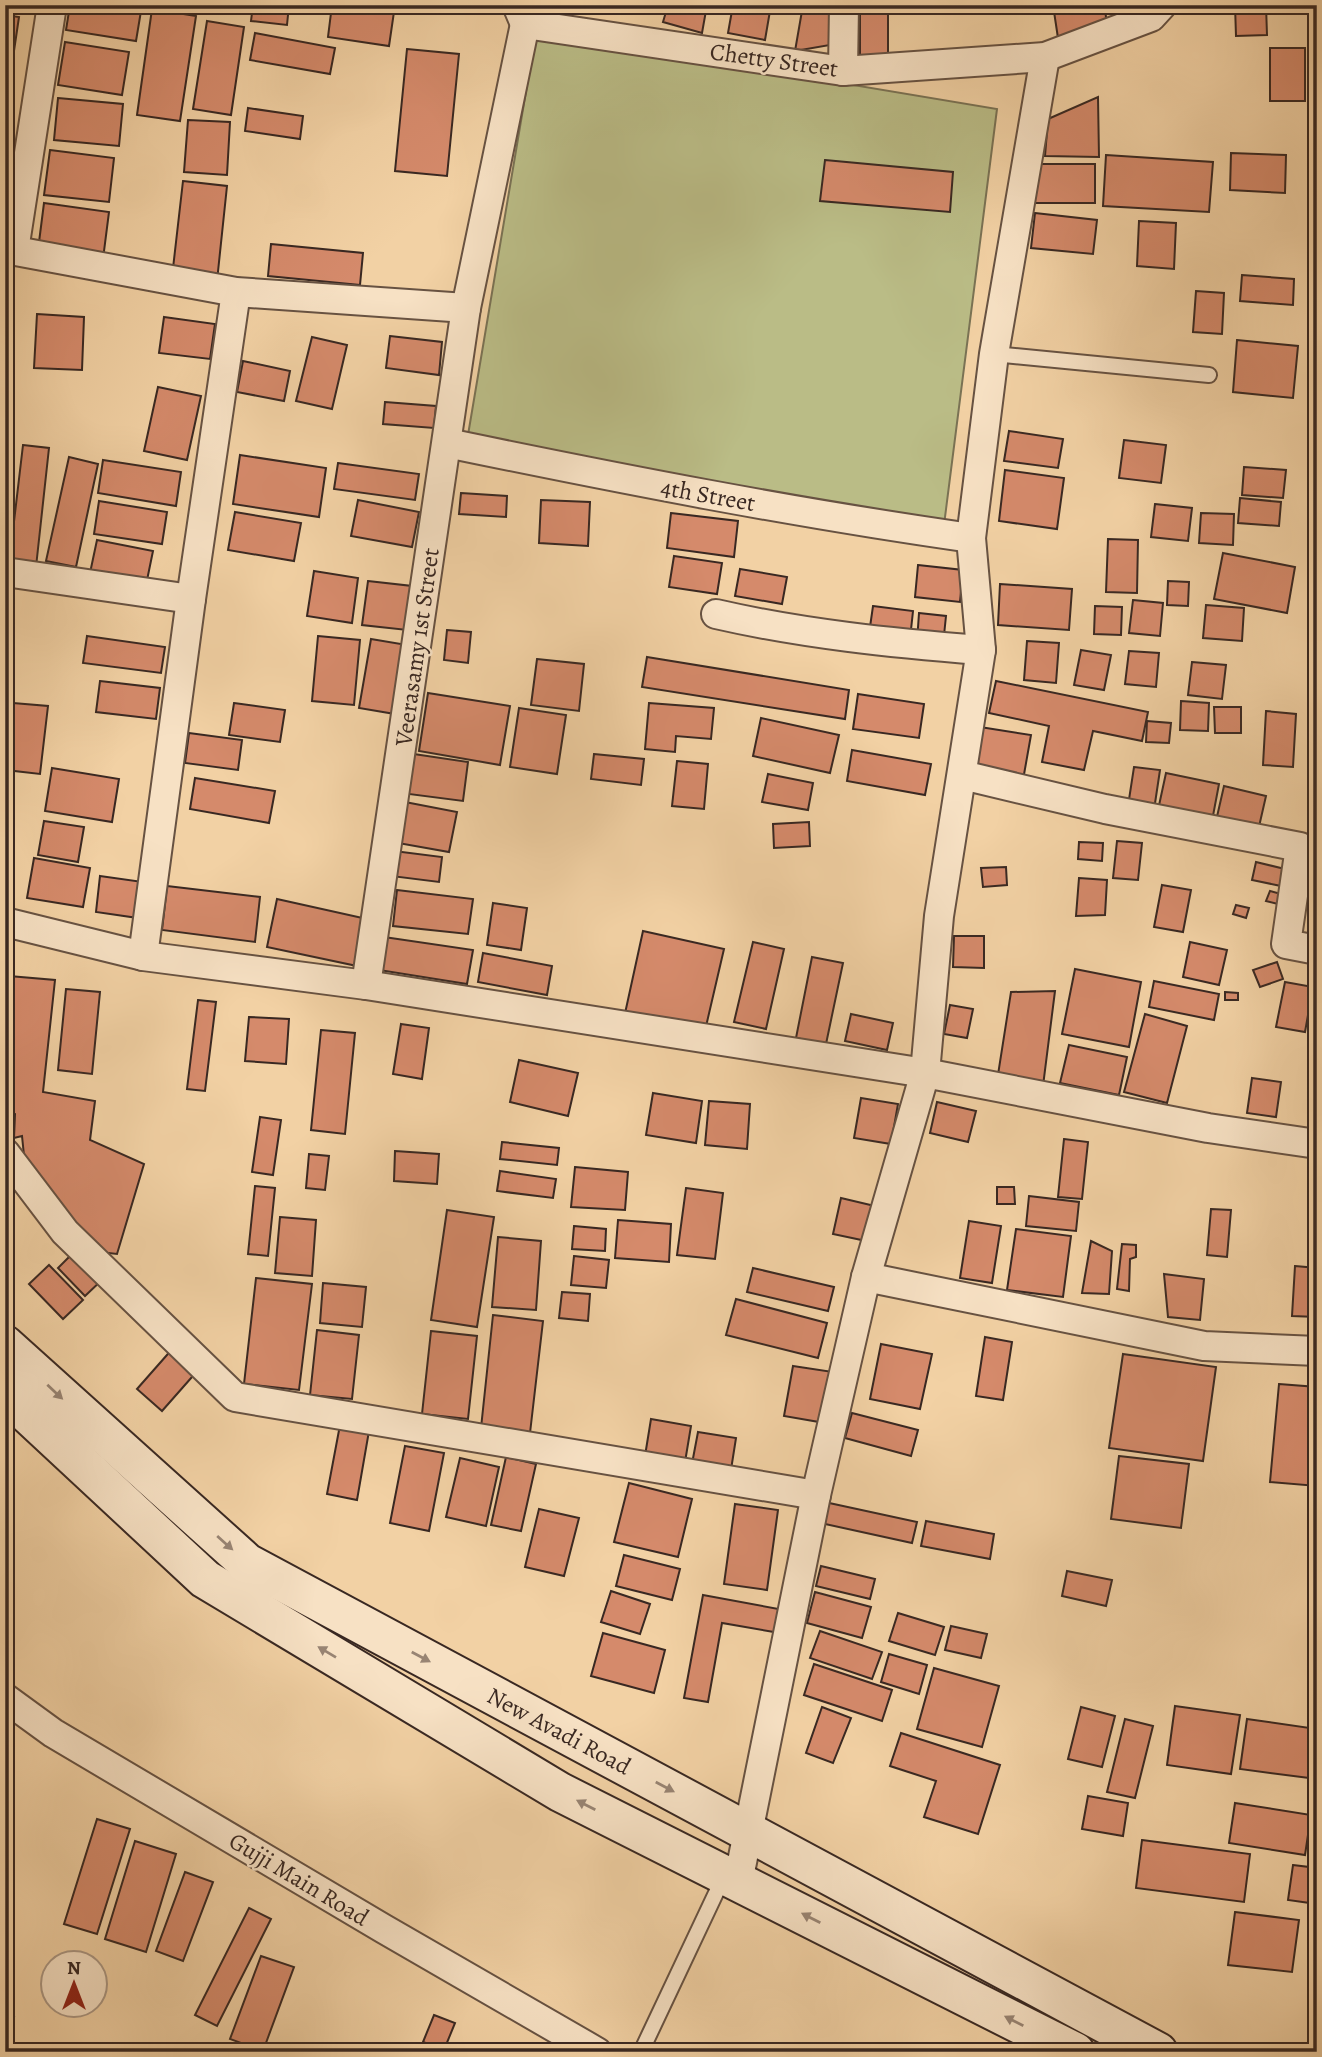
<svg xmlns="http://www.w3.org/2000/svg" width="1322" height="2057" font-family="Alegreya,serif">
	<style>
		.green { fill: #babc86; stroke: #7a7254; stroke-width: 2 }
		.building { fill: #d58a6b; stroke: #392822; stroke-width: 2 }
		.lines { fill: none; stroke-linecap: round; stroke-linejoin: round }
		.lane-casing { stroke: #675242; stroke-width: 18 }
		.street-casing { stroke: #675242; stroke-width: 32 }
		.secondary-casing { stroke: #392822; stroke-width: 42 }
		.lane { stroke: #f7e1c4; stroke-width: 14 }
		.street { stroke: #f7e1c4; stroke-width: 28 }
		.secondary { stroke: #f7e1c4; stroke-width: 38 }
		.oneway { fill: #988473 }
		.labels { text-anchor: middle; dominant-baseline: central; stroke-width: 5; stroke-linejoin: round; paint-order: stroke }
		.street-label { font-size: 24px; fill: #392822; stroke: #f7e1c4 }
	</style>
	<rect width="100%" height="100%" fill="#f2d1a4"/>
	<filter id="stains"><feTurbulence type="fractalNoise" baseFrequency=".00286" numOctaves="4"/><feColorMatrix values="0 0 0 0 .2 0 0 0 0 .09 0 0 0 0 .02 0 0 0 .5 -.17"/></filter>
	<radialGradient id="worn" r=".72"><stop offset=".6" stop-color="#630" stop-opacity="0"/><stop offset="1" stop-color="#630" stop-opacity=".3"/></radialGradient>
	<polygon class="green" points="536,32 997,109 944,525 468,435"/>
	<g class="building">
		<polygon points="70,5 142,5 136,41 66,30"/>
		<polygon points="253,5 289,5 287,25 251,21"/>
		<polygon points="332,5 395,5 389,46 328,37"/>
		<polygon points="668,5 707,5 702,33 663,22"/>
		<polygon points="733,5 771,5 765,40 728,33"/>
		<polygon points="803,5 830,5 830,45 795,51"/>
		<rect x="860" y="5" width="28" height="51"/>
		<polygon points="1053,5 1138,5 1105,10 1108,31 1058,38"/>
		<polygon points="1235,5 1266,5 1267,35 1236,36"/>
		<polygon points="152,9 196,16 180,121 137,115"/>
		<polygon points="5,15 19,17 10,78 5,78"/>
		<polygon points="207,21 244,27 231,115 193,109"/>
		<polygon points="255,33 335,48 330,74 250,60"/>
		<polygon points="65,42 129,52 122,95 58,85"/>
		<rect x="1270" y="48" width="35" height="53"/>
		<polygon points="407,49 459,54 447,176 395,171"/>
		<polygon points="1098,97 1099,157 1045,156 1048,119"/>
		<polygon points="58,98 123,104 119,146 54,140"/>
		<polygon points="248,108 303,116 300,139 245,131"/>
		<polygon points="188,120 230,122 227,175 184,172"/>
		<polygon points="50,150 114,158 109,202 44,195"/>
		<polygon points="1231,153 1286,155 1285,193 1230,190"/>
		<polygon points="1106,155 1213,162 1209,212 1103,206"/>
		<polygon points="825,160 953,172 950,212 820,201"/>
		<rect x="1035" y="164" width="60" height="39"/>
		<polygon points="183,181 227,186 217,281 172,277"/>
		<polygon points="44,203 109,212 103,259 38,250"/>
		<polygon points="1035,213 1097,220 1093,254 1031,248"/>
		<polygon points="1139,221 1176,223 1174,269 1137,266"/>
		<polygon points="271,244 363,253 360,285 268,276"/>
		<polygon points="1242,275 1294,279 1293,305 1240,301"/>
		<polygon points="1196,291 1224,293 1222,334 1193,332"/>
		<polygon points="37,314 84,317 82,370 34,368"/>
		<polygon points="164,317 215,324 210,359 159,353"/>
		<polygon points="390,336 442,342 439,375 386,368"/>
		<polygon points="312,337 347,345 332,409 296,401"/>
		<polygon points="1237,340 1298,346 1293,398 1233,392"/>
		<polygon points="243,361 290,371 284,401 237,392"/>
		<polygon points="158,387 201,396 187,460 144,451"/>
		<polygon points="385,402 436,406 434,428 383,424"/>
		<polygon points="1009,431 1063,439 1058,468 1004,461"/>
		<polygon points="1124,440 1166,445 1161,483 1119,478"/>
		<polygon points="23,445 49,448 36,567 9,564"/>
		<polygon points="240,455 326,468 319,517 233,504"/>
		<polygon points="69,457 98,464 76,567 46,561"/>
		<polygon points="103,460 181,472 176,506 98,493"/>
		<polygon points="338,463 419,474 415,500 334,489"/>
		<polygon points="1244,467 1286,470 1283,498 1242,495"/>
		<polygon points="1005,470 1064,478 1057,529 999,521"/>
		<polygon points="461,493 507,496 506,517 459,514"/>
		<polygon points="1240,498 1281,502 1279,526 1238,523"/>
		<polygon points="358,500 419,512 412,547 351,536"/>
		<polygon points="541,500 590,502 588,546 539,543"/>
		<polygon points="99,501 167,512 162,544 94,534"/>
		<polygon points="1155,504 1192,508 1188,541 1151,537"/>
		<polygon points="235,512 301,523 294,561 228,550"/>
		<polygon points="671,513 738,521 734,557 667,548"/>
		<polygon points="1201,513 1234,514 1233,545 1199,543"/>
		<polygon points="1108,539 1138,540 1137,593 1106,592"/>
		<polygon points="97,540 153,551 146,585 90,573"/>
		<polygon points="1223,553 1295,567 1287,613 1214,599"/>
		<polygon points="674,556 722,563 717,594 669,587"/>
		<polygon points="918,565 963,570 960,602 915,597"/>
		<polygon points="740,569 787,577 782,604 735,596"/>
		<polygon points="314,571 358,578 352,623 307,616"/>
		<polygon points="368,581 412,586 407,630 362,625"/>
		<polygon points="1168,581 1189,582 1188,606 1167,605"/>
		<polygon points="1000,584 1072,589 1069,630 998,625"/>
		<polygon points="1133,600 1163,603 1160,636 1129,633"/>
		<polygon points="5,602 9,603 5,673"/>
		<polygon points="1206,605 1244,608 1242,641 1203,638"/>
		<polygon points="873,606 913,611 910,639 869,634"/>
		<polygon points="1095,606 1122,607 1121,635 1094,634"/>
		<polygon points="919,613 946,616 943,645 917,642"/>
		<polygon points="447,630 471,632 468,663 444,660"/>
		<polygon points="87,636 165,647 161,673 83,663"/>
		<polygon points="318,636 360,640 354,705 312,701"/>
		<polygon points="371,639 407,645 395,714 359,708"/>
		<polygon points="1027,641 1059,643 1056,683 1024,680"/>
		<polygon points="1081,650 1111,655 1104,690 1074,685"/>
		<polygon points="1129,651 1159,653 1156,687 1125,684"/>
		<polygon points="647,657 849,690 845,719 642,687"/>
		<polygon points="537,659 584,664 579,711 531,705"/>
		<polygon points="1192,662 1226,665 1222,699 1188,695"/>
		<polygon points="100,681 160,688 156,719 96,712"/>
		<polygon points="996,681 1148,712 1142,741 1093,731 1084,770 1042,762 1049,726 989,713"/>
		<polygon points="428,693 510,706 500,765 419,751"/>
		<polygon points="858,694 924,704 919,738 853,729"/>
		<polygon points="1181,701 1209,703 1208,731 1180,730"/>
		<polygon points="13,703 48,706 40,774 6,770"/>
		<polygon points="234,703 285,710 280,742 229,735"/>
		<polygon points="649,703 714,708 711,739 676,736 675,752 645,749"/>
		<polygon points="1214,707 1241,707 1241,733 1215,733"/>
		<polygon points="519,708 566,715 557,774 510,767"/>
		<polygon points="1266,711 1296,714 1293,767 1263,765"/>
		<polygon points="761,718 839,735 830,773 753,756"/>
		<polygon points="1147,721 1171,723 1169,743 1146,742"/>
		<polygon points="980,727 1031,735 1023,780 973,772"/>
		<polygon points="189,733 242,740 238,770 185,763"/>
		<polygon points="852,750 931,764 925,795 847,781"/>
		<polygon points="407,753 468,762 463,801 401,793"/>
		<polygon points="594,754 644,759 641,785 591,779"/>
		<polygon points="677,761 708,764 704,809 672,806"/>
		<polygon points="1134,767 1160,770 1154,810 1128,806"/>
		<polygon points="52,768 119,779 112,822 45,811"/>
		<polygon points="1166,773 1219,784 1212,821 1158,810"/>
		<polygon points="768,774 813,783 808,810 762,802"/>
		<polygon points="195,778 275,791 269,823 190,809"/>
		<polygon points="1224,786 1266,796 1258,831 1216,821"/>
		<polygon points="405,802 457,812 449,852 398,843"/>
		<polygon points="44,821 84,827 78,862 38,855"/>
		<polygon points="809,822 810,846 774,848 773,824"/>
		<polygon points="1117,841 1142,843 1138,880 1113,878"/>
		<polygon points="1079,842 1103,843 1102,861 1078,859"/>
		<polygon points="394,851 442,857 439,882 391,876"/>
		<polygon points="34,858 90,868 83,907 27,898"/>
		<polygon points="1256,862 1285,869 1281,886 1252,880"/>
		<polygon points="1006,867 1007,885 983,887 981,868"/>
		<polygon points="100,876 143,882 138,918 96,912"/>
		<polygon points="1079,878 1107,880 1105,915 1076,916"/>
		<polygon points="1162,885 1191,890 1183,932 1154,927"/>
		<polygon points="167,886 260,897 255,942 162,930"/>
		<polygon points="397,890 473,899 468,934 393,926"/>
		<polygon points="1270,891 1288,896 1286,906 1266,901"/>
		<polygon points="277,899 367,919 357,966 267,947"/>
		<polygon points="493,903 527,908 521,950 487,945"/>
		<polygon points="1236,905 1249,908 1246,918 1233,914"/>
		<polygon points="643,931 724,949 704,1035 624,1018"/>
		<polygon points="954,936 984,936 984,968 953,967"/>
		<polygon points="384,937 473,950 467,984 379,970"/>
		<polygon points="753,942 784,949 766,1029 734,1022"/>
		<polygon points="1190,942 1227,950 1219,985 1183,977"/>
		<polygon points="483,953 552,966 547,995 478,982"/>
		<polygon points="812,957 843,963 826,1044 796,1038"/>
		<polygon points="1277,962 1283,979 1260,987 1253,970"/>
		<polygon points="1075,969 1141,982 1129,1047 1062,1034"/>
		<polygon points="9,976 55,980 43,1092 95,1101 90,1140 144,1164 117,1254 100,1252 39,1193 40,1176 26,1175 22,1136 14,1138 15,1114 5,1112 5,998"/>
		<polygon points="1154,981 1219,994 1214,1020 1149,1007"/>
		<polygon points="1285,982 1313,987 1305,1032 1276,1027"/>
		<polygon points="66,989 100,992 92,1074 58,1070"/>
		<polygon points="1055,991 1043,1086 997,1081 1011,992"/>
		<polygon points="1225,992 1238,993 1238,1000 1225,1000"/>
		<polygon points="198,1000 216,1002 205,1091 187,1089"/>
		<polygon points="950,1005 973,1009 967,1038 944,1034"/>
		<polygon points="851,1014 893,1023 887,1050 845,1041"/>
		<polygon points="1145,1014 1187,1026 1167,1103 1124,1092"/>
		<polygon points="249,1017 289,1019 286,1064 245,1061"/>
		<polygon points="401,1024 429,1028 422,1079 393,1074"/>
		<polygon points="321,1030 355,1033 345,1134 311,1130"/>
		<polygon points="1069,1045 1127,1057 1119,1095 1060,1083"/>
		<polygon points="519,1060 578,1073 568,1116 510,1102"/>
		<polygon points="1252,1078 1281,1082 1276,1117 1247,1113"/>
		<polygon points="653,1093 702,1101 696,1143 646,1135"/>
		<polygon points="861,1098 898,1104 891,1144 854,1138"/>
		<polygon points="709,1101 750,1104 747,1149 705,1145"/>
		<polygon points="937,1102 976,1111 968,1142 930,1133"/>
		<polygon points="260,1117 281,1120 273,1175 252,1172"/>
		<polygon points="1064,1139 1088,1142 1082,1199 1058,1197"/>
		<polygon points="502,1142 559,1148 557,1165 500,1159"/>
		<polygon points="395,1151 439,1154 437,1184 394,1181"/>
		<polygon points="309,1154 329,1156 325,1190 306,1188"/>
		<polygon points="575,1167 628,1172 625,1210 571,1207"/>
		<polygon points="500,1171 556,1179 553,1198 497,1191"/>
		<polygon points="255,1186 275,1188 268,1256 248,1254"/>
		<polygon points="997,1187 1014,1187 1015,1204 997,1204"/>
		<polygon points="686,1188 723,1193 715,1259 677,1255"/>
		<polygon points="1029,1196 1079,1202 1076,1231 1026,1226"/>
		<polygon points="841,1198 879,1207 871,1242 833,1234"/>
		<polygon points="1211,1209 1231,1210 1227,1257 1207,1255"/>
		<polygon points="447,1210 494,1217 477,1327 431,1320"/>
		<polygon points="280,1217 316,1220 312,1276 275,1273"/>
		<polygon points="618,1220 671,1224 669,1262 615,1258"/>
		<polygon points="969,1221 1001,1226 992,1283 960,1278"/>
		<polygon points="574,1226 606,1229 605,1251 572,1249"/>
		<polygon points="1016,1229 1071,1236 1063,1297 1007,1290"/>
		<polygon points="498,1237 541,1241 536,1310 492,1307"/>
		<polygon points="1091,1241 1112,1251 1109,1294 1082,1293"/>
		<polygon points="1122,1244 1136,1245 1136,1257 1130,1259 1129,1291 1117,1289"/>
		<polygon points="77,1249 104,1278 85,1296 58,1268"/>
		<polygon points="574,1256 609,1260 606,1288 571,1285"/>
		<polygon points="49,1265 83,1300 63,1319 29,1284"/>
		<polygon points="1295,1266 1317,1268 1317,1317 1292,1316"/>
		<polygon points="753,1268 834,1287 828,1311 747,1292"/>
		<polygon points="1164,1274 1204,1279 1200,1320 1168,1317"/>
		<polygon points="256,1278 312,1284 299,1390 244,1384"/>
		<polygon points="323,1283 366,1287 362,1327 320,1323"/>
		<polygon points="562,1292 590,1294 588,1321 559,1318"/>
		<polygon points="736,1299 827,1323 818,1358 726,1335"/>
		<polygon points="493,1315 543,1321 530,1433 481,1428"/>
		<polygon points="317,1330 359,1335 352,1399 310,1395"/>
		<polygon points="431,1331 477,1336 468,1419 422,1414"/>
		<polygon points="985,1337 1012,1342 1003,1400 976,1396"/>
		<polygon points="881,1344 932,1354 920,1409 870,1399"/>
		<polygon points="174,1347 199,1369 162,1411 137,1389"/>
		<polygon points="1123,1354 1216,1367 1203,1461 1109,1448"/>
		<polygon points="793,1366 833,1372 825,1423 784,1416"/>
		<polygon points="1279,1384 1317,1387 1317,1486 1270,1482"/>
		<polygon points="852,1413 918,1430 911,1456 845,1438"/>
		<polygon points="651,1419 691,1426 684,1468 644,1462"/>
		<polygon points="340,1425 369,1431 357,1500 327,1494"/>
		<polygon points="698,1432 736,1438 730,1476 691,1469"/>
		<polygon points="405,1446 444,1453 429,1531 390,1523"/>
		<polygon points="1119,1456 1189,1464 1181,1528 1111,1519"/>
		<polygon points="506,1457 536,1464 521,1531 491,1525"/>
		<polygon points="460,1458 499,1467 486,1526 446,1517"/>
		<polygon points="629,1483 692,1499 678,1557 614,1542"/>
		<polygon points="820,1501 917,1522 912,1543 816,1522"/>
		<polygon points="735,1504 778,1510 767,1590 724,1584"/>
		<polygon points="539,1509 579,1518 564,1576 525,1567"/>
		<polygon points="926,1521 994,1534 990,1559 921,1546"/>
		<polygon points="624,1555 680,1569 672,1600 616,1586"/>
		<polygon points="821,1566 875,1579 870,1599 816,1586"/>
		<polygon points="1067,1571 1112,1580 1106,1606 1062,1596"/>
		<polygon points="611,1591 650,1604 640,1634 601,1622"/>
		<polygon points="815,1592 871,1607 862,1638 807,1623"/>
		<polygon points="703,1595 784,1610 780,1633 722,1623 708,1702 684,1698"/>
		<polygon points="898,1613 944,1627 935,1655 889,1641"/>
		<polygon points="951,1626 987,1634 981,1658 945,1650"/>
		<polygon points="820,1631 882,1652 872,1679 810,1658"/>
		<polygon points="603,1633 665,1650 654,1693 591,1676"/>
		<polygon points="889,1654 927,1665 919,1694 881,1682"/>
		<polygon points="814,1664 892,1690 882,1721 804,1695"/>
		<polygon points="934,1668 999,1686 982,1747 917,1729"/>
		<polygon points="1175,1706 1240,1715 1231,1774 1167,1765"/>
		<polygon points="822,1707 851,1718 833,1763 806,1753"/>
		<polygon points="1081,1707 1115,1716 1102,1767 1068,1759"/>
		<polygon points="1125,1719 1153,1726 1135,1798 1107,1792"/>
		<polygon points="1247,1719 1317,1729 1317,1779 1240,1769"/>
		<polygon points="901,1733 1000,1765 978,1834 924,1817 936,1781 890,1766"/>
		<polygon points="1088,1796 1128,1803 1123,1836 1082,1829"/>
		<polygon points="1235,1803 1311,1815 1305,1855 1229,1843"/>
		<polygon points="97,1819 130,1829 97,1934 64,1924"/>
		<polygon points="1142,1840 1250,1854 1244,1902 1136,1888"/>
		<polygon points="135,1841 176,1854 146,1952 105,1939"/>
		<polygon points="1293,1865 1317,1868 1317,1904 1288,1900"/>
		<polygon points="185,1872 213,1882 183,1961 156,1951"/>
		<polygon points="249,1908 271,1919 217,2026 195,2015"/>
		<polygon points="1235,1912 1299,1920 1292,1972 1228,1965"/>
		<polygon points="261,1956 294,1967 263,2051 230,2039"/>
		<polygon points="434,2015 455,2023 444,2050 423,2042"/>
		<polygon points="5,2016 14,2017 8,2052 5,2052"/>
	</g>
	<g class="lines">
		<defs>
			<g id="lane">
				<polyline points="994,354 1209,375"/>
				<polyline points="641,2052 724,1876"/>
			</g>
			<g id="street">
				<polyline points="517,5 525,24 843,71 1045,57 1151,17 1162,5"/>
				<polyline points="843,71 844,5"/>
				<polyline points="5,249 236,292 466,308"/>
				<polyline points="14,250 52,5"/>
				<path d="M 447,443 C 621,479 795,513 971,538"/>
				<polyline points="5,572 191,599"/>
				<path d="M 716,614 C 803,634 892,643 981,650"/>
				<polyline points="962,775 1105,809 1300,847 1286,944 1317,950"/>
				<polyline points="5,922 143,956 366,985 925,1073 1208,1128 1317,1144"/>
				<polyline points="143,956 191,599 236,292"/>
				<polyline points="366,985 466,308 525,24"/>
				<polyline points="5,1153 65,1232 235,1397 816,1495"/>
				<polyline points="866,1277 1204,1346 1317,1351"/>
				<polyline points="5,1698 53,1733 384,1929 597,2052"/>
				<polyline points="738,1882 816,1495 866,1277 925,1073 939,916 981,650 971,538 994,354 1045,57"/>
			</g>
			<g id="secondary">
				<polyline points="5,1345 247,1563 1158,2052"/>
				<polyline points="5,1393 205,1579 560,1792 1075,2052"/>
			</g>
		</defs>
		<use href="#lane" class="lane-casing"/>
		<use href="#street" class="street-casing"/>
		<use href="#secondary" class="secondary-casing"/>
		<use href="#lane" class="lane"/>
		<use href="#street" class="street"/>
		<use href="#secondary" class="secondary"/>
	</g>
	<defs><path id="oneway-solid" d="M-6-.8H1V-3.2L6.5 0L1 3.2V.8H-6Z" transform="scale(1.75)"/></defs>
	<g class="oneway">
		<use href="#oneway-solid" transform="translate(55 1392) rotate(43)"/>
		<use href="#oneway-solid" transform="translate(225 1543) rotate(42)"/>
		<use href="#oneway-solid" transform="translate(327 1652) rotate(-149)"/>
		<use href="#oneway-solid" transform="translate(421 1657) rotate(28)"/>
		<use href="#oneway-solid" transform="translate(665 1787) rotate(28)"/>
		<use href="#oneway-solid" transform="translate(586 1805) rotate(-153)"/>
		<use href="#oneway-solid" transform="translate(811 1918) rotate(-153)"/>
		<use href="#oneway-solid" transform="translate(1014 2021) rotate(-153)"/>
	</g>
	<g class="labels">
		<g class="street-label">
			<text transform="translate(774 60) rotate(8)">Chetty Street</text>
			<text transform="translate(708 495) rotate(10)">4th Street</text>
			<text transform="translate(417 647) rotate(-82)">Veerasamy 1st Street</text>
			<text transform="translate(559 1731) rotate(28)">New Avadi Road</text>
			<text transform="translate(299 1879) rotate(31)">Gujji Main Road</text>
		</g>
	</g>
	<rect width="1322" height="2057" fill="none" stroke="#f2d1a4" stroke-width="28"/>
	<rect x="7" y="7" width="1308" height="2043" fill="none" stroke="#392822" stroke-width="3.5"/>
	<rect x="14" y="14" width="1294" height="2029" fill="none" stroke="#392822" stroke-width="2"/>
	<g transform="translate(74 1984)"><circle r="33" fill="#f7e1c4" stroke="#ab9783" stroke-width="2"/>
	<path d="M0-5L12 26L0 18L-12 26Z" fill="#8f2418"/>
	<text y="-10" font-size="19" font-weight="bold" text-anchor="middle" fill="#392822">N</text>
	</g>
	<rect width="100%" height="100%" filter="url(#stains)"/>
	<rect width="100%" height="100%" fill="url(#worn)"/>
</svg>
